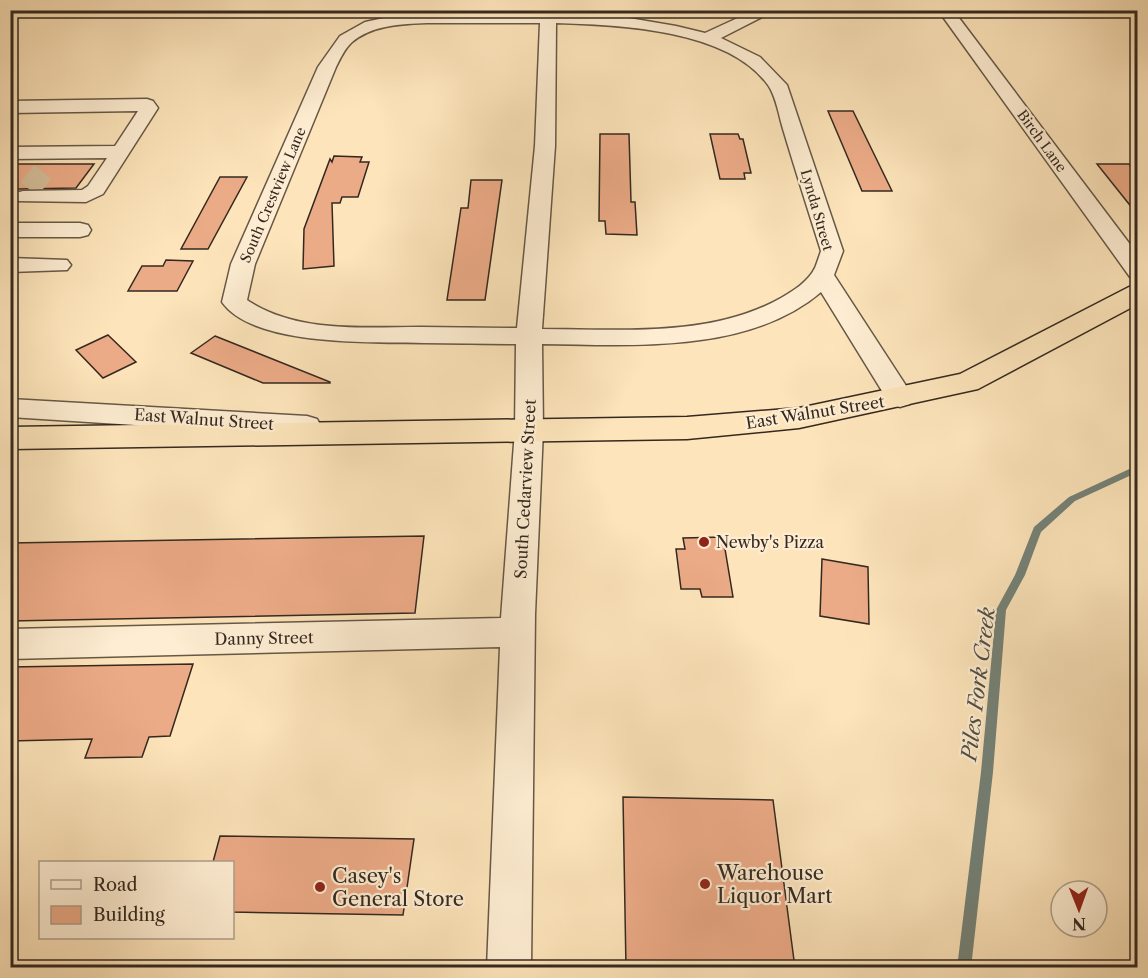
<svg xmlns="http://www.w3.org/2000/svg" width="1148" height="978" font-family="'Libre Caslon Text',serif">
	<style>
		.lines { fill: none; stroke-linecap: round; stroke-linejoin: round }
		.stream { fill: #748278; fill-rule: evenodd }
		.building { fill: #ecab87; stroke: #342920; stroke-width: 1.5 }
		.minor-tunnel { stroke: #d5bf9b; stroke-width: 22; stroke-dasharray: 22 11; stroke-linecap: butt }
		.minor-casing { stroke: #665846; stroke-width: 3 }
		.highway-casing { stroke: #342920; stroke-width: 3 }
		.minor { fill: #feedd2; fill-rule: evenodd }
		.highway { fill: #fde4ba; fill-rule: evenodd }
		.poi-dot { fill: #8f2418; stroke: #feedd2; stroke-width: 2 }
		.labels { text-anchor: middle; dominant-baseline: central; stroke-width: 4.5; stroke-linejoin: round; paint-order: stroke }
		.far-street-label { font-size: 14px; fill: #342920; stroke: #feedd2 }
		.street-label { font-size: 16px; fill: #342920; stroke: #feedd2 }
		.poi-label { font-size: 16px; fill: #342920; stroke: #feedd2; text-anchor: start }
		.near-poi-label { font-size: 20px; fill: #342920; stroke: #feedd2; text-anchor: start }
		.near-water-label { font-size: 21px; font-style: italic; fill: #4f4e44; stroke: #feedd2 }
	</style>
	<rect width="100%" height="100%" fill="#fde4ba"/>
	<filter id="stains"><feTurbulence type="fractalNoise" baseFrequency=".00333" numOctaves="4"/><feColorMatrix values="0 0 0 0 .2 0 0 0 0 .09 0 0 0 0 .02 0 0 0 .5 -.17"/></filter>
	<radialGradient id="worn" r=".72"><stop offset=".6" stop-color="#630" stop-opacity="0"/><stop offset="1" stop-color="#630" stop-opacity=".3"/></radialGradient>
	<g class="lines">
		<polygon class="stream" points="1138,465 1138,472 1075,501 1041,532 1025,575 1006,610 993,772 971,968 957,968 981,772 996,610 1015,575 1034,527 1069,497"/>
	</g>
	<g class="building">
		<polygon points="828,111 853,111 892,191 862,191"/>
		<polygon points="600,134 629,134 631,202 635,202 637,235 606,234 605,221 599,221"/>
		<polygon points="710,134 738,134 740,139 743,139 751,173 744,173 745,179 720,179"/>
		<polygon points="334,156 362,157 360,162 369,162 358,197 342,197 340,203 332,203 334,266 303,269 304,229 330,159 332,162"/>
		<polygon points="10,164 94,164 76,188 20,189 10,189"/>
		<polygon points="1097,164 1129,164 1137,174 1137,214"/>
		<polygon points="220,177 247,177 208,249 181,249"/>
		<polygon points="471,180 502,180 485,300 447,300 461,208 468,208"/>
		<polygon points="166,260 193,261 177,291 128,291 142,266 163,266"/>
		<polygon points="108,335 136,362 103,378 76,350"/>
		<polygon points="215,336 330,382 330,383 263,383 191,353"/>
		<polygon points="424,536 415,613 10,621 10,543"/>
		<polygon points="723,537 733,597 702,597 700,589 681,589 676,549 685,549 683,538"/>
		<polygon points="822,559 868,567 869,624 820,616"/>
		<polygon points="193,664 170,736 149,737 142,757 85,758 92,739 10,741 10,667"/>
		<polygon points="623,797 773,800 795,968 626,968"/>
		<polygon points="220,836 414,839 403,915 232,912 232,862 213,862"/>
	</g>
	<g class="lines">
		<polyline class="minor-tunnel" points="29,189 49,164"/>
		<defs>
			<g id="minor">
				<path d="M 540,10 L 556,10 L 556,14 L 629,18 L 676,26 L 705,33 L 755,10 L 776,10 L 721,38 L 760,57 L 787,85 L 843,251 L 834,275 L 914,398 L 910,404 L 900,407 L 890,404 L 821,292 C 748,354 632,345 542,344 L 543,430 L 535,614 L 531,968 L 487,968 L 500,647 L 10,659 L 10,629 L 501,618 L 515,430 L 516,344 C 486,344 455,343 424,343 C 375,342 253,347 222,302 L 231,264 L 318,67 L 340,36 L 365,22 L 398,15 L 540,13 ZM 427,23 L 540,23 L 535,146 L 517,328 C 485,328 453,327 421,327 C 364,327 300,333 250,302 L 247,300 L 255,264 L 336,67 C 340,59 344,50 351,43 C 371,25 401,24 427,23 ZM 556,23 C 619,25 728,29 768,85 C 776,96 779,116 783,129 C 795,169 808,210 821,251 C 819,257 817,263 815,268 C 808,282 793,291 781,298 C 710,338 620,329 542,329 L 555,146 Z"/>
				<polygon points="938,10 953,10 1138,255 1138,279 1130,277"/>
				<polygon points="1129,10 1138,10 1138,16"/>
				<polygon points="147,99 153,101 158,108 103,194 86,202 16,201 12,197 16,193 23,191 82,190 88,186 107,158 10,159 10,147 115,146 138,111 10,113 10,101"/>
				<polygon points="10,223 80,223 88,225 91,230 88,235 80,237 10,237"/>
				<polygon points="10,258 67,260 71,265 67,270 10,272"/>
				<polygon points="10,399 307,416 317,419 321,426 317,433 307,436 10,417"/>
			</g>
			<polygon id="highway" points="1138,285 1138,304 978,389 799,428 687,439 10,449 10,427 687,417 799,408 960,374 1129,287"/>
		</defs>
		<use href="#minor" class="minor-casing"/>
		<use href="#highway" class="highway-casing"/>
		<use href="#minor" class="minor"/>
		<use href="#highway" class="highway"/>
	</g>
	<g class="poi-dot">
		<circle cx="704" cy="542" r="6"/>
		<circle cx="705" cy="884" r="6"/>
		<circle cx="320" cy="887" r="6"/>
	</g>
	<g class="labels">
		<g class="far-street-label">
			<text transform="translate(1042 141) rotate(54)">Birch Lane</text>
			<text transform="translate(273 195) rotate(-67)">South Crestview Lane</text>
			<text transform="translate(817 210) rotate(74)">Lynda Street</text>
		</g>
		<g class="street-label">
			<text transform="translate(815 412) rotate(-9)">East Walnut Street</text>
			<text transform="translate(204 419) rotate(4)">East Walnut Street</text>
			<text transform="translate(525 489) rotate(-87)">South Cedarview Street</text>
			<text transform="translate(264 638) rotate(-1)">Danny Street</text>
		</g>
		<g class="poi-label">
			<text x="716" y="542">Newby's Pizza</text>
		</g>
		<g class="near-poi-label">
			<text x="717" y="873">Warehouse<tspan x="717" dy="23">Liquor Mart</tspan></text>
			<text x="332" y="876">Casey's<tspan x="332" dy="23">General Store</tspan></text>
		</g>
		<g class="near-water-label">
			<text transform="translate(978 684) rotate(-83)">Piles Fork Creek</text>
		</g>
	</g>
	<rect width="1148" height="978" fill="none" stroke="#fde4ba" stroke-width="36"/>
	<rect x="12" y="12" width="1124" height="954" fill="none" stroke="#342920" stroke-width="3"/>
	<rect x="18" y="18" width="1112" height="942" fill="none" stroke="#342920" stroke-width="1.5"/>
	<rect x="39" y="861" width="195" height="78" fill="#feedd2" stroke="#ad9f8b" stroke-width="1.5"/>
	<rect x="51" y="880" width="30" height="9" fill="#feedd2" stroke="#ad9f8b" stroke-width="1.5"/>
	<text x="93" y="891" font-size="18" fill="#342920">Road</text>
	<rect x="51" y="906" width="30" height="18" fill="#ecab87" stroke="#ad9f8b" stroke-width="1.5"/>
	<text x="93" y="921" font-size="18" fill="#342920">Building</text>
	<g transform="translate(1079 909) rotate(179)"><circle r="28" fill="#feedd2" stroke="#ad9f8b" stroke-width="1.5"/>
	<path d="M0-4.5L10 22L0 15L-10 22Z" fill="#8f2418"/>
	<text y="-9" font-size="16" font-weight="bold" text-anchor="middle" fill="#342920">N</text>
	</g>
	<rect width="100%" height="100%" filter="url(#stains)"/>
	<rect width="100%" height="100%" fill="url(#worn)"/>
</svg>
